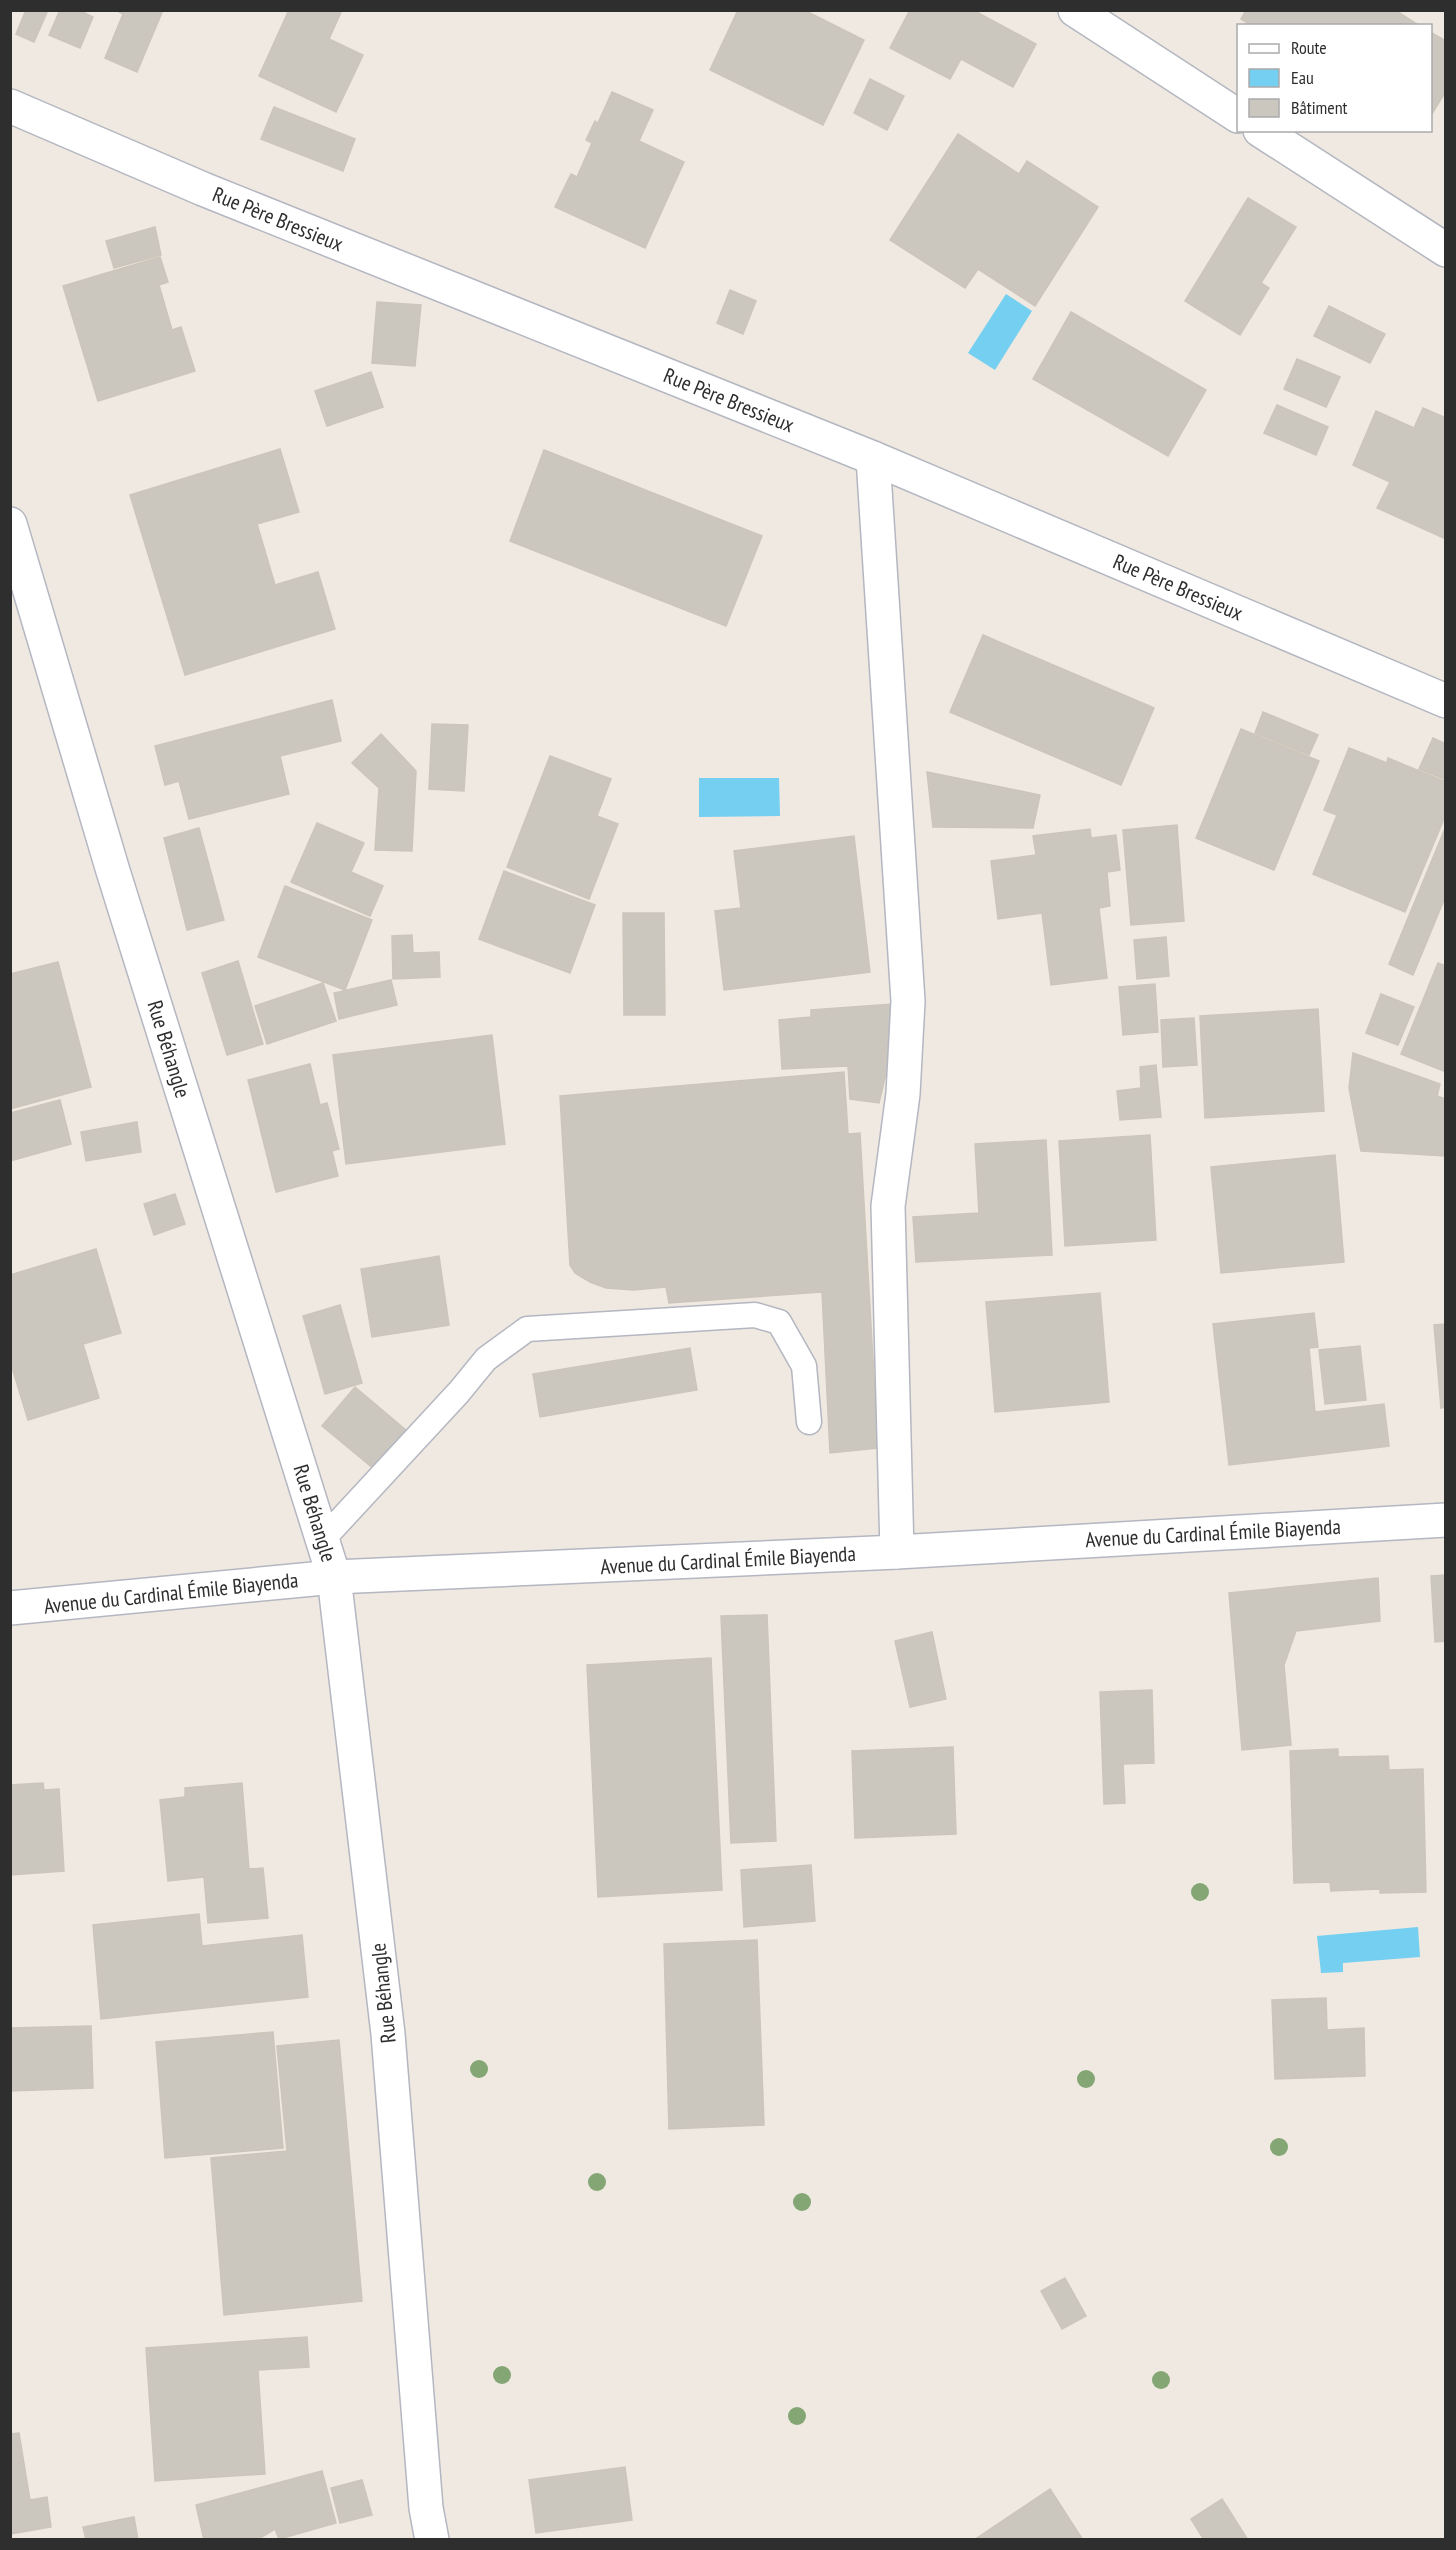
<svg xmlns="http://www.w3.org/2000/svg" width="1456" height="2550" font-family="'PT Sans Narrow',sans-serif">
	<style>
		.water { fill: #75cff0 }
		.building { fill: #cbc7bf; stroke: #cbc5ba; stroke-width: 1.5 }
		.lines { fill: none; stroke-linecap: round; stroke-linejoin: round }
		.lane-casing { stroke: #b4b7c1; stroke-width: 27 }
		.street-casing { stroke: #b4b7c1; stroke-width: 36 }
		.secondary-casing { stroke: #b4b7c1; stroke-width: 36 }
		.lane { stroke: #fff; stroke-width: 24 }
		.street { stroke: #fff; stroke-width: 33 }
		.secondary { stroke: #fff; stroke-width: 33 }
		.tree { fill: #84a574 }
		.labels { text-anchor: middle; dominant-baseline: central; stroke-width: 4.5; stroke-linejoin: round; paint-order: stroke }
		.street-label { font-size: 21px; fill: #2e2e2e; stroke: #fff }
	</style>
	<rect width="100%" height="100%" fill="#efe9e1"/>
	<g class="water">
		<polygon points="1006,294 1032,311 995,370 968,353"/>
		<polygon points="699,778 779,778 780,816 699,817"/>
		<polygon points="1418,1927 1420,1957 1343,1963 1343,1972 1321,1973 1317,1936"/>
	</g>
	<g class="building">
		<polygon points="26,10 48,10 34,42 16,34"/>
		<polygon points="60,10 79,10 93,17 80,48 49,35"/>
		<polygon points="116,10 163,10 137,72 105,58 123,14"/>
		<polygon points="289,10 342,10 329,39 363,55 336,112 259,76"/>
		<polygon points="738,10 804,10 864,40 823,125 710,70"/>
		<polygon points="910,10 973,10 1036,44 1013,87 961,59 950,79 890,48"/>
		<polygon points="1246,10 1395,10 1420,26 1252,26 1241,19"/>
		<polygon points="1430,32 1446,41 1446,91 1430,117"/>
		<polygon points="870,79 904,96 887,130 854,113"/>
		<polygon points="612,92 653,110 639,141 684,162 645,248 555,207 571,174 577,177 592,143 586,140 595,121 598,123"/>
		<polygon points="274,107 355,139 343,171 261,139"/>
		<polygon points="958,134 1019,174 1027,161 1098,207 1035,306 978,269 965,288 890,240"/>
		<polygon points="1248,198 1296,227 1261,283 1269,288 1240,335 1185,301"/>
		<polygon points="155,227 161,255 114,268 106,241"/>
		<polygon points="160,257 168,282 159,285 172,330 181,327 195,371 98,401 63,286"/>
		<polygon points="730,290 756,301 743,334 717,323"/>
		<polygon points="377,302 421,305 415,366 372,363"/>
		<polygon points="1329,306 1385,334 1370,363 1314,336"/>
		<polygon points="1071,312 1206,390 1168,456 1033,379"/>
		<polygon points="1297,359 1340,377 1326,407 1284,389"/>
		<polygon points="371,372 383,407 327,426 315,391"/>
		<polygon points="1277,405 1328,427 1316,455 1264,433"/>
		<polygon points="1423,408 1446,418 1446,539 1377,508 1390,482 1353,465 1376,411 1414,428"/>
		<polygon points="280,449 299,512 257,524 275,585 318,572 335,629 185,675 130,495"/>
		<polygon points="544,450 762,536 726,626 510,541"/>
		<polygon points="983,635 1154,708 1121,785 950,712"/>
		<polygon points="332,700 341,741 280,756 289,794 189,819 179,781 165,785 155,746"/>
		<polygon points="1263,712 1318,735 1309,755 1255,733"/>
		<polygon points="432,724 468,725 464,791 429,789"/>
		<polygon points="1241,729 1319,761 1274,870 1196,838"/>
		<polygon points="381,734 416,771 412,851 375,850 379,788 352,763"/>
		<polygon points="1433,738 1446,744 1446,780 1419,769"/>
		<polygon points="1349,748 1387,763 1388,758 1446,782 1446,814 1405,912 1313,874 1337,815 1324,810"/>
		<polygon points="550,756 611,779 597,816 618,824 589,899 507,867"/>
		<polygon points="927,772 1040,795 1033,828 933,827"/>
		<polygon points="317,823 364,843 351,872 383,886 370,916 291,882"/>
		<polygon points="1177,825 1184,921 1131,925 1123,830"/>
		<polygon points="1446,826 1446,895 1413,975 1389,964"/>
		<polygon points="199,828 224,920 187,930 164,838"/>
		<polygon points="1090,829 1091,838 1116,835 1120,870 1107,872 1110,906 1099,908 1107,978 1051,985 1042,913 998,919 991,861 1036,855 1033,836"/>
		<polygon points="854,836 870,972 724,990 715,911 741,908 734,851"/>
		<polygon points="504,871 595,905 570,973 479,939"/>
		<polygon points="285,886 372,920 345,990 258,957"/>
		<polygon points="623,913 664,913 665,1015 624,1015"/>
		<polygon points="412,935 413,953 439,952 440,977 393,979 392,936"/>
		<polygon points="1166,937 1169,976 1137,979 1134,940"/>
		<polygon points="238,961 263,1044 227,1055 202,973"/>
		<polygon points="58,962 91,1087 10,1109 10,974"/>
		<polygon points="1438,963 1446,966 1446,1072 1401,1054"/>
		<polygon points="391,980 397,1005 339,1019 334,993"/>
		<polygon points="323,983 336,1021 267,1044 255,1006"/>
		<polygon points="1155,984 1158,1032 1123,1035 1119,987"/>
		<polygon points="1381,994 1414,1007 1398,1045 1366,1033"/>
		<polygon points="893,1004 894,1040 879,1103 850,1099 848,1066 782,1069 779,1020 811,1017 811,1010"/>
		<polygon points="1318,1009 1324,1111 1205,1118 1200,1016"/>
		<polygon points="1194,1018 1197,1065 1163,1067 1161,1020"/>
		<polygon points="492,1035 505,1144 346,1164 333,1055"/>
		<polygon points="1353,1053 1440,1084 1437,1096 1446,1099 1446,1156 1361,1151 1349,1088"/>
		<polygon points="310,1064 320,1105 327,1103 339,1149 332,1151 338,1176 276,1192 248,1080"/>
		<polygon points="1156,1065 1161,1117 1120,1120 1117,1091 1141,1088 1140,1067"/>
		<polygon points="844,1072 848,1134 860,1133 878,1448 830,1453 822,1292 669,1303 666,1287 634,1290 606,1288 590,1282 575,1273 570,1265 560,1096"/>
		<polygon points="60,1100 71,1144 10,1161 10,1113"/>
		<polygon points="137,1122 141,1152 86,1161 81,1132"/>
		<polygon points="1150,1135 1156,1240 1065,1246 1059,1141"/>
		<polygon points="1046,1140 1052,1255 916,1262 913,1217 979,1213 975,1144"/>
		<polygon points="1335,1155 1344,1262 1221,1273 1211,1167"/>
		<polygon points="175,1194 185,1224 154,1235 144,1204"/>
		<polygon points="96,1249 121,1333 83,1344 99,1398 28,1420 10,1361 10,1275"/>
		<polygon points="439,1256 449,1325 372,1337 361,1269"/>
		<polygon points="1100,1293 1109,1402 995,1412 986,1302"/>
		<polygon points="340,1305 362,1383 325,1394 303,1316"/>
		<polygon points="1314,1313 1318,1347 1309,1348 1315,1412 1384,1404 1389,1446 1229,1465 1213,1324"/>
		<polygon points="1446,1324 1446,1407 1441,1408 1434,1325"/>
		<polygon points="1360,1346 1366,1400 1325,1404 1319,1350"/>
		<polygon points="690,1348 697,1390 540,1417 533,1374"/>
		<polygon points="355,1387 406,1430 374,1469 322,1426"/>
		<polygon points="1446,1575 1446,1641 1435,1642 1431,1576"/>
		<polygon points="1378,1578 1380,1621 1296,1631 1284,1665 1291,1745 1242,1750 1229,1593"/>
		<polygon points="767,1615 776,1841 731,1843 721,1616"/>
		<polygon points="932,1632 946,1699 910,1707 895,1641"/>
		<polygon points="711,1658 722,1890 598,1897 587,1665"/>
		<polygon points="1152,1690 1154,1763 1123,1764 1125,1803 1104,1804 1100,1692"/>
		<polygon points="953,1747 956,1834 855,1838 852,1751"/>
		<polygon points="1338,1749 1338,1757 1388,1756 1389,1770 1423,1769 1426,1892 1380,1893 1380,1889 1331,1891 1330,1882 1294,1883 1290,1751"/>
		<polygon points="43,1783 44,1790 59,1789 64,1871 10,1875 10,1785"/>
		<polygon points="242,1783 249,1869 263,1868 268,1918 208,1923 204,1877 168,1881 160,1800 185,1797 185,1788"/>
		<polygon points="811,1865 815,1921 744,1927 741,1870"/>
		<polygon points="199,1914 202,1946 302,1935 308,1997 101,2019 93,1925"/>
		<polygon points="757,1940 764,2125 669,2129 664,1944"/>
		<polygon points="1326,1998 1327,2030 1364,2028 1365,2076 1275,2079 1272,2000"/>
		<polygon points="91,2026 93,2088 10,2091 10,2028"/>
		<polygon points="273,2032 283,2148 165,2158 156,2042"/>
		<polygon points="339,2040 362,2301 224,2315 211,2158 287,2151 277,2046"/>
		<polygon points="1065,2278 1086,2316 1062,2329 1041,2291"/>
		<polygon points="307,2337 309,2367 258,2370 265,2474 155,2481 146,2348"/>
		<polygon points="19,2433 30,2500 47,2497 51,2527 10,2534 10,2434"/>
		<polygon points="625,2467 632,2520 536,2533 529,2480"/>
		<polygon points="322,2471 336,2523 279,2539 275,2529 257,2540 204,2540 196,2505"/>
		<polygon points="362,2480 372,2515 340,2523 331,2488"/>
		<polygon points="1050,2489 1083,2540 974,2540"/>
		<polygon points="1222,2499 1248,2540 1204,2540 1191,2519"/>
		<polygon points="134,2517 138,2540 86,2540 83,2527"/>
	</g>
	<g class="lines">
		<defs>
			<polyline id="lane" points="323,1539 459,1392 486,1359 527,1329 755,1315 779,1322 804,1366 809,1422"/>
			<g id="street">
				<polyline points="1075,10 1238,116"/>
				<polyline points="10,106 203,189 873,458 1446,701"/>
				<polyline points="1260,130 1446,250"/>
				<polyline points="873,458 908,1001 903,1094 888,1206 897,1552"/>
				<polyline points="10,1608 334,1577 897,1552 1446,1520"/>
			</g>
			<polyline id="secondary" points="10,524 113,871 334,1577 388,2034 426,2508 432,2540"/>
		</defs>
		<use href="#lane" class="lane-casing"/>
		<use href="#street" class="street-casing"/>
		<use href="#secondary" class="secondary-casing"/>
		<use href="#lane" class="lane"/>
		<use href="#street" class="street"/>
		<use href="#secondary" class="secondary"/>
	</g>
	<g class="tree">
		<circle cx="1200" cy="1892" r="9"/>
		<circle cx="479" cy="2069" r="9"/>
		<circle cx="1086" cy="2079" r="9"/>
		<circle cx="1279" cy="2147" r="9"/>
		<circle cx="597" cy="2182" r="9"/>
		<circle cx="802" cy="2202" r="9"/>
		<circle cx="502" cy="2375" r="9"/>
		<circle cx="1161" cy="2380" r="9"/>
		<circle cx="797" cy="2416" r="9"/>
	</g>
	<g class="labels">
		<g class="street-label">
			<text transform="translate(278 219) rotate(22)">Rue Père Bressieux</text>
			<text transform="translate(729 400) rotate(22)">Rue Père Bressieux</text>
			<text transform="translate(1178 587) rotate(23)">Rue Père Bressieux</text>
			<text transform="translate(169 1049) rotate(73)">Rue Béhangle</text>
			<text transform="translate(315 1513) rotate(73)">Rue Béhangle</text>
			<text transform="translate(1213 1533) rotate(-3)">Avenue du Cardinal Émile Biayenda</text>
			<text transform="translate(728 1560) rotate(-3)">Avenue du Cardinal Émile Biayenda</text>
			<text transform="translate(171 1593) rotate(-6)">Avenue du Cardinal Émile Biayenda</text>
			<text transform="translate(383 1993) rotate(-96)">Rue Béhangle</text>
		</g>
	</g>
	<rect width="1456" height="2550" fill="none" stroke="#2e2e2e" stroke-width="24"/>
	<rect x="1237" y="24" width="195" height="108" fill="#ffffff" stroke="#ababab" stroke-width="1.5"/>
	<rect x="1249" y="44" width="30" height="9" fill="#ffffff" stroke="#ababab" stroke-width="1.5"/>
	<text x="1291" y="54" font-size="18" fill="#2e2e2e">Route</text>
	<rect x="1249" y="69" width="30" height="18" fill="#75cff0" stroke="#ababab" stroke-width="1.5"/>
	<text x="1291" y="84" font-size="18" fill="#2e2e2e">Eau</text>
	<rect x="1249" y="99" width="30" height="18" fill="#cbc7bf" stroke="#ababab" stroke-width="1.5"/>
	<text x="1291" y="114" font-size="18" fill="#2e2e2e">Bâtiment</text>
</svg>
